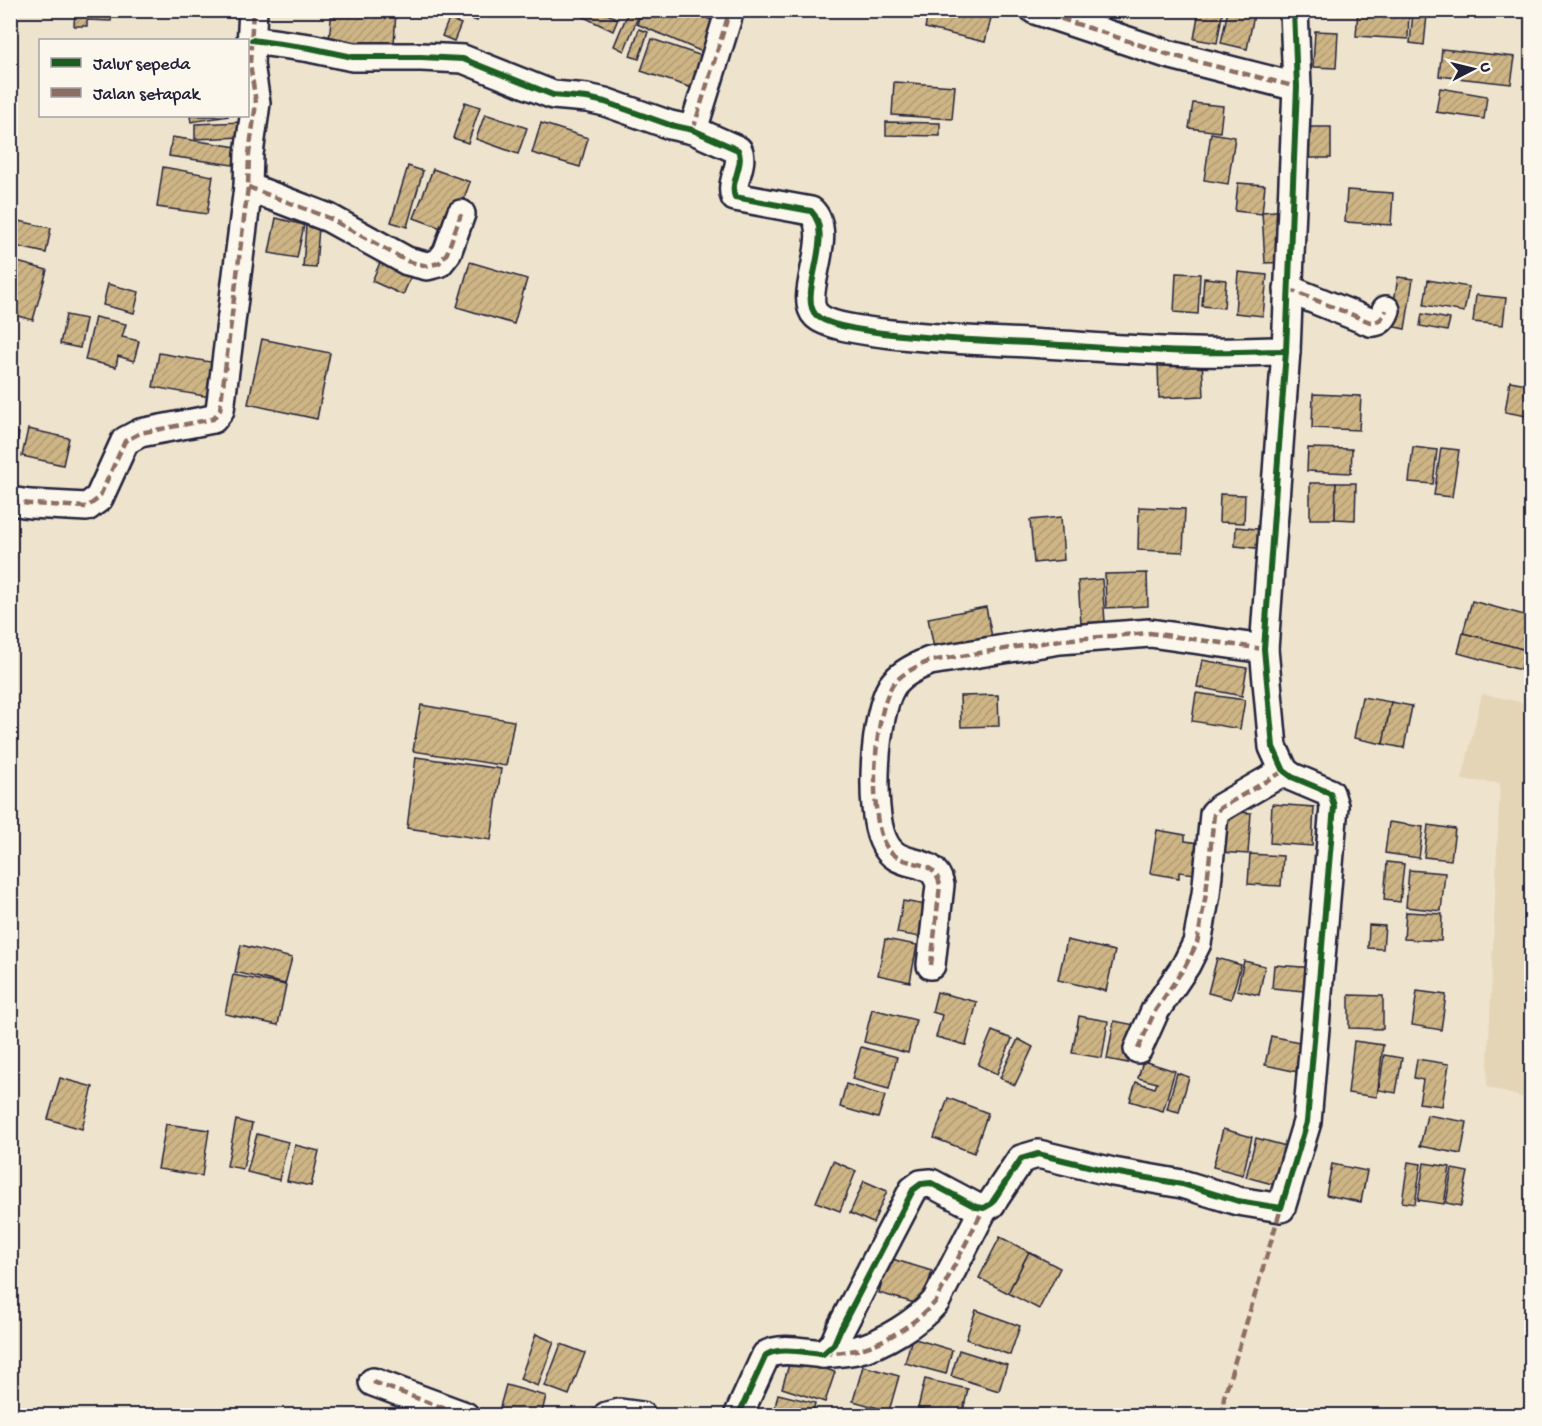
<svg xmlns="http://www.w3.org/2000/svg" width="1542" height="1426" font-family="'Gochi Hand',sans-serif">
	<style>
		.built { fill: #e4d5b7 }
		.building { fill: url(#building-hatch); stroke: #22223b; stroke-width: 1.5 }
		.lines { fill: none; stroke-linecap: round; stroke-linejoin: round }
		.minor-casing { stroke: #22223b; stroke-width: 32 }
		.minor { stroke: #fbf7ec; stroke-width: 27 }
		.quiet { stroke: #8d6e63; stroke-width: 4.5; stroke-dasharray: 9 4.5; stroke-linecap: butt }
		.cycleway-casing { stroke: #fbf7ec; stroke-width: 10 }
		.cycleway { stroke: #1b5e20; stroke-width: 6 }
	</style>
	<defs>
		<pattern id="building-hatch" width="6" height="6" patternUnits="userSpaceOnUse" patternTransform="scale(1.5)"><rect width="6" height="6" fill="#ceb585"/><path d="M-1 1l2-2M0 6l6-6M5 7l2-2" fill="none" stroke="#b19b74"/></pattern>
	</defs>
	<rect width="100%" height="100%" fill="#eee3cd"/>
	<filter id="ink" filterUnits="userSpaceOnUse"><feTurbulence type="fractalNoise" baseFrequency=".0167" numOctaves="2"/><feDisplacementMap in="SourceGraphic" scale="12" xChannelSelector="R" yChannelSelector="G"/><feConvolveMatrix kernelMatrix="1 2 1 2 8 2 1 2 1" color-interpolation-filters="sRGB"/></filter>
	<g filter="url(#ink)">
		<polygon class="built" points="1482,694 1531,704 1531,1100 1487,1087 1500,783 1462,780"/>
		<g class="building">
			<polygon points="75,10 112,10 111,21 87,20 87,26 74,26"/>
			<polygon points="332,10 396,10 394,45 329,40"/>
			<polygon points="447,10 481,10 477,21"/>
			<polygon points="569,10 598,10 618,19 613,31"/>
			<polygon points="629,10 641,10 624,51 614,46"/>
			<polygon points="642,10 689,10 718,23 705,53 637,24"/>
			<polygon points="929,10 957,10 991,18 985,42 925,28"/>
			<polygon points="1199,10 1223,10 1217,43 1194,39"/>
			<polygon points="1228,10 1255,10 1247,49 1221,43"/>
			<polygon points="1358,10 1409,10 1408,39 1356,36"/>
			<polygon points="1413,13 1427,15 1424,45 1410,43"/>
			<polygon points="449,19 461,24 454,41 442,36"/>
			<polygon points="639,29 648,32 639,59 630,56"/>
			<polygon points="1315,31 1338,32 1336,68 1313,67"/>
			<polygon points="652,39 702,56 692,88 641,71"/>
			<polygon points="1442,49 1515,57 1511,84 1439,76"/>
			<polygon points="894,82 955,86 952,119 892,115"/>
			<polygon points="1440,88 1487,96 1484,119 1436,112"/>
			<polygon points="465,102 480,107 468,143 453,138"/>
			<polygon points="1193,103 1223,106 1220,132 1189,128"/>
			<polygon points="485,114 527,128 518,154 476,139"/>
			<polygon points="190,116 229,116 191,122"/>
			<polygon points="243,122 243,137 195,139 195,124"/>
			<polygon points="886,122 940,123 940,136 886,135"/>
			<polygon points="541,123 588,138 580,167 532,153"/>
			<rect x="1309" y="127" width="22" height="31"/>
			<polygon points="1211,133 1235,137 1228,184 1204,180"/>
			<polygon points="172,137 243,148 240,166 169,156"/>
			<polygon points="408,166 423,171 407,227 391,222"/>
			<polygon points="163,167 213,176 207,214 157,207"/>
			<polygon points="433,169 470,182 452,232 414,218"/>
			<polygon points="1238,183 1265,185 1262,214 1235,211"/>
			<polygon points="1347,190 1393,193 1391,225 1345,222"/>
			<polygon points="1286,210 1289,262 1265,263 1262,212"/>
			<polygon points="276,218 304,225 297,258 269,253"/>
			<polygon points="10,219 51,228 46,253 10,245"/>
			<polygon points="306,225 319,226 316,268 303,267"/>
			<polygon points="382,258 413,272 403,295 372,281"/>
			<polygon points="10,260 47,270 33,320 10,314"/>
			<polygon points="470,262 527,279 514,324 457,307"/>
			<polygon points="1238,272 1267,275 1263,316 1235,313"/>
			<polygon points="1176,273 1200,274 1198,314 1174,312"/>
			<polygon points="1398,277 1413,279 1405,329 1390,326"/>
			<polygon points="1204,278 1226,280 1224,308 1202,306"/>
			<polygon points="1428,280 1469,287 1464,312 1424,305"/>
			<polygon points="108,284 139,292 134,313 103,305"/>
			<polygon points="1476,295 1506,298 1503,325 1473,322"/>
			<polygon points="1422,314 1450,319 1447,331 1420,326"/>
			<polygon points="66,315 86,319 80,348 60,344"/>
			<polygon points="95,317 126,324 122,337 139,341 134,361 118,356 116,367 85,360"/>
			<polygon points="262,339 330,353 317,419 248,404"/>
			<polygon points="159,353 222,364 215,398 153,387"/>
			<polygon points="1202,361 1204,396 1159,398 1158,363"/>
			<polygon points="1510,381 1532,385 1532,417 1505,412"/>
			<polygon points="1313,394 1361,396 1359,430 1312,428"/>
			<polygon points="28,429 69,438 63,465 22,456"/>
			<polygon points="10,431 19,433 14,462 10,461"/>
			<polygon points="1413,447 1437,450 1433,484 1409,482"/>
			<polygon points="1308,448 1352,449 1351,473 1307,471"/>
			<polygon points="1441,448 1459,450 1452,497 1434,495"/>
			<polygon points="1310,483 1336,483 1335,519 1310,519"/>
			<polygon points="1336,483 1356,483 1355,520 1335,519"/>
			<polygon points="1220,494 1245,495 1244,523 1219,522"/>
			<polygon points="1139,507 1185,509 1183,552 1138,550"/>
			<polygon points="1061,517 1064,560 1034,563 1030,520"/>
			<polygon points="1236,527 1267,530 1265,549 1235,546"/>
			<polygon points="1147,573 1148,606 1106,608 1105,574"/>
			<polygon points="1102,579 1105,622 1081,623 1078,581"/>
			<polygon points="1472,601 1532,617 1532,630 1526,650 1463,633"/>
			<polygon points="986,607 993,642 935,653 928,618"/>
			<polygon points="1463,633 1526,650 1521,670 1458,653"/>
			<polygon points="1202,660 1247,668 1242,696 1197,687"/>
			<polygon points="1196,693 1245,700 1240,729 1192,721"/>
			<polygon points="998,695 999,726 961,727 960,696"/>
			<polygon points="1362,697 1391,702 1383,744 1354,738"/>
			<polygon points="1391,702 1412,706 1404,748 1383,744"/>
			<polygon points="421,705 514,721 506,766 413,751"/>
			<polygon points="416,757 501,769 491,840 407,828"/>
			<polygon points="1272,804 1314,807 1312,846 1270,843"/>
			<polygon points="1222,811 1251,813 1248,854 1219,852"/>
			<polygon points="1389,822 1423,827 1419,858 1385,853"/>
			<polygon points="1428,825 1455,829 1451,860 1424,857"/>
			<polygon points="1157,830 1185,835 1185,841 1200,843 1196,874 1179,872 1179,878 1150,873"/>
			<polygon points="1250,854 1283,856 1281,886 1248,884"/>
			<polygon points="1387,862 1404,864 1400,902 1384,900"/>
			<polygon points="1409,870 1445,873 1441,911 1406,907"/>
			<polygon points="903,901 932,906 926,938 897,933"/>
			<polygon points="1406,912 1442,914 1441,941 1404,939"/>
			<polygon points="1369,925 1385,926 1383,949 1368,948"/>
			<polygon points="885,939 917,945 910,982 878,975"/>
			<polygon points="1067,940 1115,951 1106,991 1058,980"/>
			<polygon points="241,945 292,958 285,984 235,972"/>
			<polygon points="1217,958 1241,965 1231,999 1208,993"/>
			<polygon points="1244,961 1265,966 1259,995 1237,990"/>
			<polygon points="1274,965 1316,968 1314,992 1272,988"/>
			<polygon points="233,975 286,985 278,1025 225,1014"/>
			<polygon points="1417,991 1446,995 1441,1030 1412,1025"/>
			<polygon points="937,992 977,1002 966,1045 936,1037 942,1015 932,1012"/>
			<polygon points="1349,995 1383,996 1383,1029 1349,1028"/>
			<polygon points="872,1009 916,1020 908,1053 864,1042"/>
			<polygon points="1079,1016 1108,1021 1102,1058 1072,1053"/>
			<polygon points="1114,1021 1135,1025 1128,1063 1107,1059"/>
			<polygon points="992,1031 1012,1039 997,1074 978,1065"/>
			<polygon points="1271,1036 1314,1045 1307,1074 1265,1065"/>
			<polygon points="1018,1039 1033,1047 1015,1085 1000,1078"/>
			<polygon points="1354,1041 1383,1045 1377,1097 1348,1093"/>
			<polygon points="861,1047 897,1057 889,1089 852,1079"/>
			<polygon points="1384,1055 1402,1058 1396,1093 1379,1090"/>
			<polygon points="1417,1059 1449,1064 1442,1106 1419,1103 1423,1080 1414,1078"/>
			<polygon points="1143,1061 1175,1071 1163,1111 1130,1101 1136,1082 1155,1088 1157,1083 1138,1078"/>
			<polygon points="1177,1073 1189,1077 1179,1112 1167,1109"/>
			<polygon points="60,1078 93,1087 82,1129 48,1119"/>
			<polygon points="846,1084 885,1096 878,1118 840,1107"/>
			<polygon points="948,1098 988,1113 974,1153 934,1138"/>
			<polygon points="1427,1115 1467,1122 1461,1154 1420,1146"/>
			<polygon points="236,1120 252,1124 243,1169 227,1166"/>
			<polygon points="166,1124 209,1130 202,1176 158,1169"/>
			<polygon points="1223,1129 1252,1137 1243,1175 1213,1167"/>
			<polygon points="257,1134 288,1142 279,1180 247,1172"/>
			<polygon points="1256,1138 1286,1146 1276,1185 1246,1177"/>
			<polygon points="295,1145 319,1151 311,1186 287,1181"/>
			<polygon points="833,1161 856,1171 840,1211 816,1202"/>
			<polygon points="1408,1162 1421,1164 1415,1204 1402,1202"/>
			<polygon points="1424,1163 1450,1167 1444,1204 1418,1200"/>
			<polygon points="1332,1164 1367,1171 1361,1202 1326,1195"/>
			<polygon points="1452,1169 1468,1172 1461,1206 1446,1203"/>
			<polygon points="864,1181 887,1191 873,1223 850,1213"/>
			<polygon points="1000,1237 1029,1252 1008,1293 979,1278"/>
			<polygon points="1029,1252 1060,1268 1039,1309 1008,1293"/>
			<polygon points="889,1258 932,1271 922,1305 879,1293"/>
			<polygon points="976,1310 1020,1326 1010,1355 966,1339"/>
			<polygon points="536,1334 554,1342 538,1386 520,1379"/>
			<polygon points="912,1338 952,1350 946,1374 905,1363"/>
			<polygon points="561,1344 585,1353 569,1395 545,1386"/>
			<polygon points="959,1350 1007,1365 999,1391 951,1376"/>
			<polygon points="791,1358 835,1372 825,1402 782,1388"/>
			<polygon points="863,1366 899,1376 889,1411 853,1401"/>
			<polygon points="925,1379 968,1389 962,1416 949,1416 918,1408"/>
			<polygon points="506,1385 546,1396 541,1416 498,1414"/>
			<polygon points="778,1394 815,1403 812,1416 773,1416"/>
		</g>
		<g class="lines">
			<defs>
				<g id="minor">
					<polyline points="1035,10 1167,54 1297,87"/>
					<path d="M 252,40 L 310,48 L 353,57 L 421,57 L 463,59 L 553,95 L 587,98 L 605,102 L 670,125 L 693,130 L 738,150 C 745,164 729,183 735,197 L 811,211 C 836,235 797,296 816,315 C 837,338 1006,341 1045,344 C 1095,347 1145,351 1195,352 C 1225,353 1256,351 1286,351"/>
					<polyline points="693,130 730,10"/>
					<polyline points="248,187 329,218 407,261 427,266 439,263 447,253 461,214"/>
					<path d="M 1288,289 L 1370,322 C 1379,323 1383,318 1386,310"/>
					<polyline points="10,501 30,504 87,507 99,498 125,441 140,433 213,419 220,410 248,187 249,154 256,103 250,64 253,10"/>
					<path d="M 931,965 L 940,885 C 933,852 897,874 883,840 C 869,809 874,715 892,686 C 900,674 917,666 930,661 L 1060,640 L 1150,633 L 1264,649"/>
					<polyline points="1138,1049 1155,1011 1186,965 1197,943 1206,894 1214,814 1220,808 1284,771"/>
					<path d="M 823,1354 C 834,1353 846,1352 856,1350 C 882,1345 919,1321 936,1301 L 984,1208"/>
					<polyline points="373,1382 465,1416"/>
					<polyline points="607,1416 620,1413 642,1416"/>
					<path d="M 738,1416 L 766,1355 C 781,1346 806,1353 823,1354 L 834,1344 L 840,1330 L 913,1190 L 921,1184 L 931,1183 L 976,1207 L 984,1208 L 991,1204 L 1021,1159 L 1038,1154 L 1113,1172 L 1182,1184 L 1238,1201 L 1281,1208 L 1307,1122 L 1334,806 L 1330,793 L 1292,777 L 1284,771 L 1273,747 L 1264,649 L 1286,351 L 1297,87 L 1294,10"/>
				</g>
			</defs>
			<use href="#minor" class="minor-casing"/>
			<use href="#minor" class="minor"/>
			<g class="quiet">
				<polyline points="1035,10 1167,54 1297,87"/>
				<polyline points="693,130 730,10"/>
				<polyline points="248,187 329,218 407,261 427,266 439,263 447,253 461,214"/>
				<path d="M 1288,289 L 1370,322 C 1379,323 1383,318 1386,310"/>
				<polyline points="10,501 30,504 87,507 99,498 125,441 140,433 213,419 220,410 248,187 249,154 256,103 250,64 253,10"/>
				<path d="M 931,965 L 940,885 C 933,852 897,874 883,840 C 869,809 874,715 892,686 C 900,674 917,666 930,661 L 1060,640 L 1150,633 L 1264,649"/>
				<polyline points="1138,1049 1155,1011 1186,965 1197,943 1206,894 1214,814 1220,808 1284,771"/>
				<path d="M 823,1354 C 834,1353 846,1352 856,1350 C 882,1345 919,1321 936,1301 L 984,1208"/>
				<polyline points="373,1382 465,1416"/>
				<polyline points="607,1416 620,1413 642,1416"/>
				<polyline points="1222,1416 1224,1397 1282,1205"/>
			</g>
			<defs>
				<g id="cycleway">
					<path d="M 252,40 L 310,48 L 353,57 L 421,57 L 463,59 L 553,95 L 587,98 L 605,102 L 670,125 L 693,130 L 738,150 C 745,164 729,183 735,197 L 811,211 C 836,235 797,296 816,315 C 837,338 1006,341 1045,344 C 1095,347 1145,351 1195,352 C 1225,353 1256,351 1286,351"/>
					<path d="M 738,1416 L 766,1355 C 781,1346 806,1353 823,1354 L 834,1344 L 840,1330 L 913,1190 L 921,1184 L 931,1183 L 976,1207 L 984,1208 L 991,1204 L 1021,1159 L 1038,1154 L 1113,1172 L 1182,1184 L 1238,1201 L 1281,1208 L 1307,1122 L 1334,806 L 1330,793 L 1292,777 L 1284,771 L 1273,747 L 1264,649 L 1286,351 L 1297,87 L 1294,10"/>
				</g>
			</defs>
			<use href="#cycleway" class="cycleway-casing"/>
			<use href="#cycleway" class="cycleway"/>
		</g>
	</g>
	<rect width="1542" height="1426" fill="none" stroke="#fbf7ec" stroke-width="36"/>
	<rect x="18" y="18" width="1506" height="1390" fill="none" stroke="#22223b" stroke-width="2" filter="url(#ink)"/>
	<rect x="39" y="39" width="210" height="78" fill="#fbf7ec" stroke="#a4a2a5" stroke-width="1.5"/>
	<rect x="51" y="58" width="30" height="9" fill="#1b5e20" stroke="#a4a2a5" stroke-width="1.5"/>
	<text x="93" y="69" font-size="18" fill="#22223b">Jalur sepeda</text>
	<rect x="51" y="88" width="30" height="9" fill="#8d6e63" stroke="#a4a2a5" stroke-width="1.5"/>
	<text x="93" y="99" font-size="18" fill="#22223b">Jalan setapak</text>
	<g transform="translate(1473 69) rotate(83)" stroke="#fbf7ec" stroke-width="4.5" paint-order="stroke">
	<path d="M0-4.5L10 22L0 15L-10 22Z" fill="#22223b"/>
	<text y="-9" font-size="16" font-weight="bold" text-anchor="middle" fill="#22223b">U</text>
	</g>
</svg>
